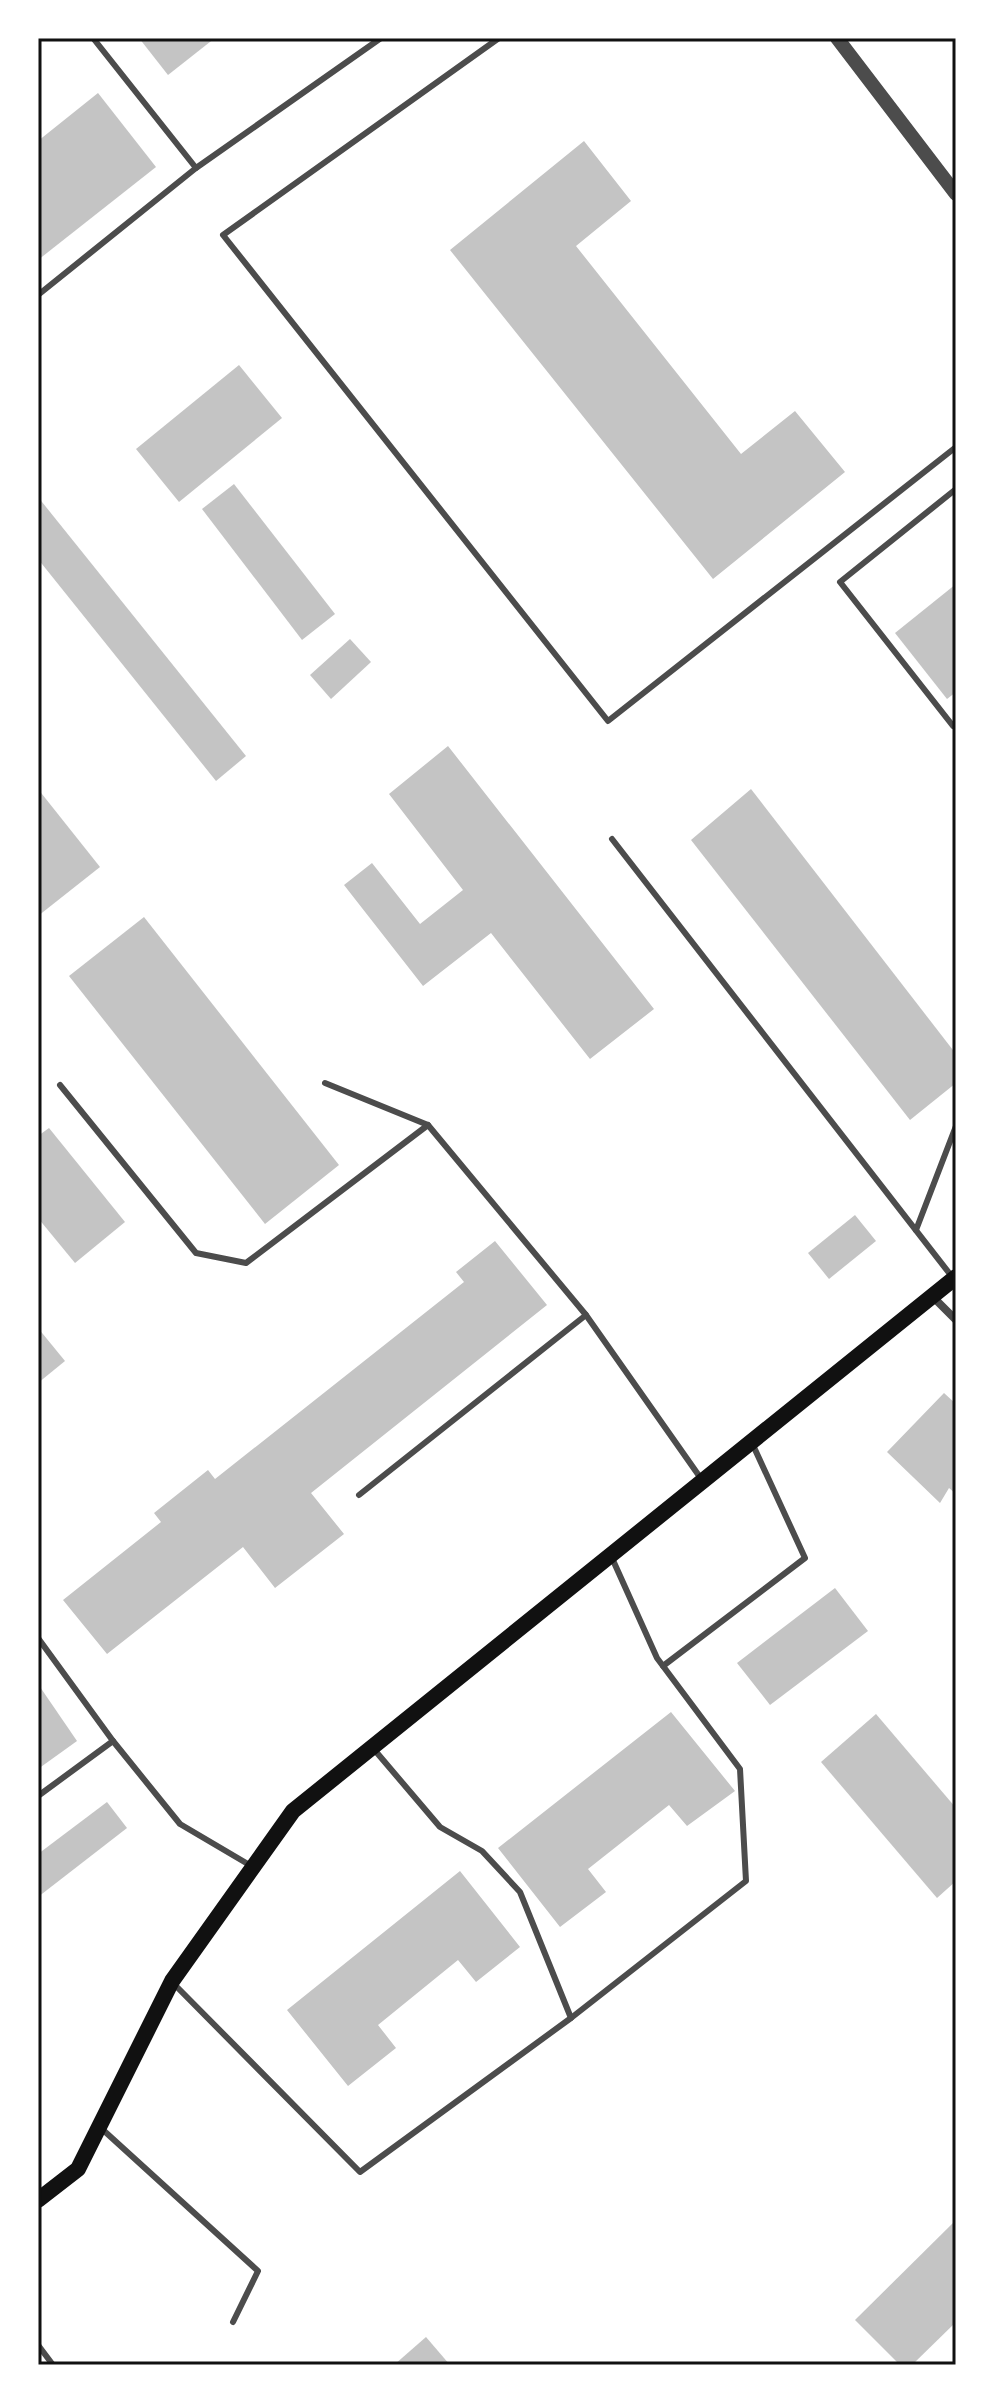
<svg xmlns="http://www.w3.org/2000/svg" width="994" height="2403" font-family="'Fira Sans',sans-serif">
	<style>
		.building { fill: #c4c4c4 }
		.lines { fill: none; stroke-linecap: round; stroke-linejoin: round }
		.service { stroke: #4c4c4c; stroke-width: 6 }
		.minor { stroke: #4c4c4c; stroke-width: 8 }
		.tertiary { stroke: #4c4c4c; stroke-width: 14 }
		.secondary { stroke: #111; stroke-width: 16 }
		.neatline { fill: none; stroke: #111; stroke-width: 3 }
	</style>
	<rect width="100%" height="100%" fill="#fff"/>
	<g class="building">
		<polygon points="139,38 215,38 168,75"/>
		<polygon points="98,93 156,167 38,260 38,141"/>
		<polygon points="584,141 631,201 576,246 741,454 795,411 845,472 713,579 450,250"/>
		<polygon points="239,365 282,418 179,502 136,449"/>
		<polygon points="234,484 335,614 302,640 202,509"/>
		<polygon points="38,497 246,756 216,781 38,559"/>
		<polygon points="956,584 956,692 947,699 895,633"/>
		<polygon points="350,639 371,662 331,699 310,675"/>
		<polygon points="448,746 654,1009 590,1059 491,933 423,986 344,885 372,863 420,924 463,890 389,794"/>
		<polygon points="38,789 100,867 38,916"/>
		<polygon points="751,789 956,1054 956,1083 910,1120 691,840"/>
		<polygon points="144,917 339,1165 265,1224 69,976"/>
		<polygon points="49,1128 125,1222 75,1263 38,1218 38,1136"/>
		<polygon points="855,1215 876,1241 829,1279 808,1253"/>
		<polygon points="495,1241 547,1305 311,1493 344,1534 275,1588 243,1547 107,1654 63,1600 161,1522 154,1513 208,1470 215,1479 464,1282 456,1272"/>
		<polygon points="38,1328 65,1361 38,1383"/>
		<polygon points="944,1393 956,1404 956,1494 949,1488 940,1503 887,1452"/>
		<polygon points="835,1588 868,1631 770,1705 737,1663"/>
		<polygon points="38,1684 77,1741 38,1769"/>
		<polygon points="671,1712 735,1791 687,1826 669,1805 588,1869 606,1892 560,1927 498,1848"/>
		<polygon points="876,1714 956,1808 956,1881 937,1898 821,1762"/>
		<polygon points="107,1802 127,1828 38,1897 38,1854"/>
		<polygon points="460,1871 520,1947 476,1982 458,1960 378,2025 396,2048 348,2086 287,2010"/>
		<polygon points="956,2220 956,2322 912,2365 900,2365 855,2320"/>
		<polygon points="426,2337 450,2365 394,2365"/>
	</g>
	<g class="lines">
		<g class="service">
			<polyline points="499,38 223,235 608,721 956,447"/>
			<polyline points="196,168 381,38"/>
			<polyline points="38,295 196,168 93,38"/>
			<polyline points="956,489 840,582 953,726 956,724"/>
			<polyline points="612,839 953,1278"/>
			<polyline points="325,1083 428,1125 586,1315 702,1480"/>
			<polyline points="60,1085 196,1253 246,1263 428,1125"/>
			<polyline points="916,1230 956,1126"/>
			<polyline points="359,1495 586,1315"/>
			<polyline points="38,1638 113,1741"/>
			<polyline points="663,1666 805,1558 752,1443"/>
			<polyline points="372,1747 440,1827 482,1851 520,1892 571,2018"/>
			<polyline points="38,1796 113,1741 180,1824 253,1867"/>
			<polyline points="174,1984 360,2172 571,2018 746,1881 740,1769 657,1658 612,1558"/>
			<polyline points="102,2129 258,2271 233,2322"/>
			<polyline points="38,2345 53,2365"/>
		</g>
		<polyline class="minor" points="932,1296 956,1320"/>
		<polyline class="tertiary" points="837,38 956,194"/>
		<polyline class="secondary" points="38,2200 78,2169 172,1981 293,1811 956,1277"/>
	</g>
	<rect width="994" height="2403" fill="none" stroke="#ffffff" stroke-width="80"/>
	<rect x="40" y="40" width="914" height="2323" class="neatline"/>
</svg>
